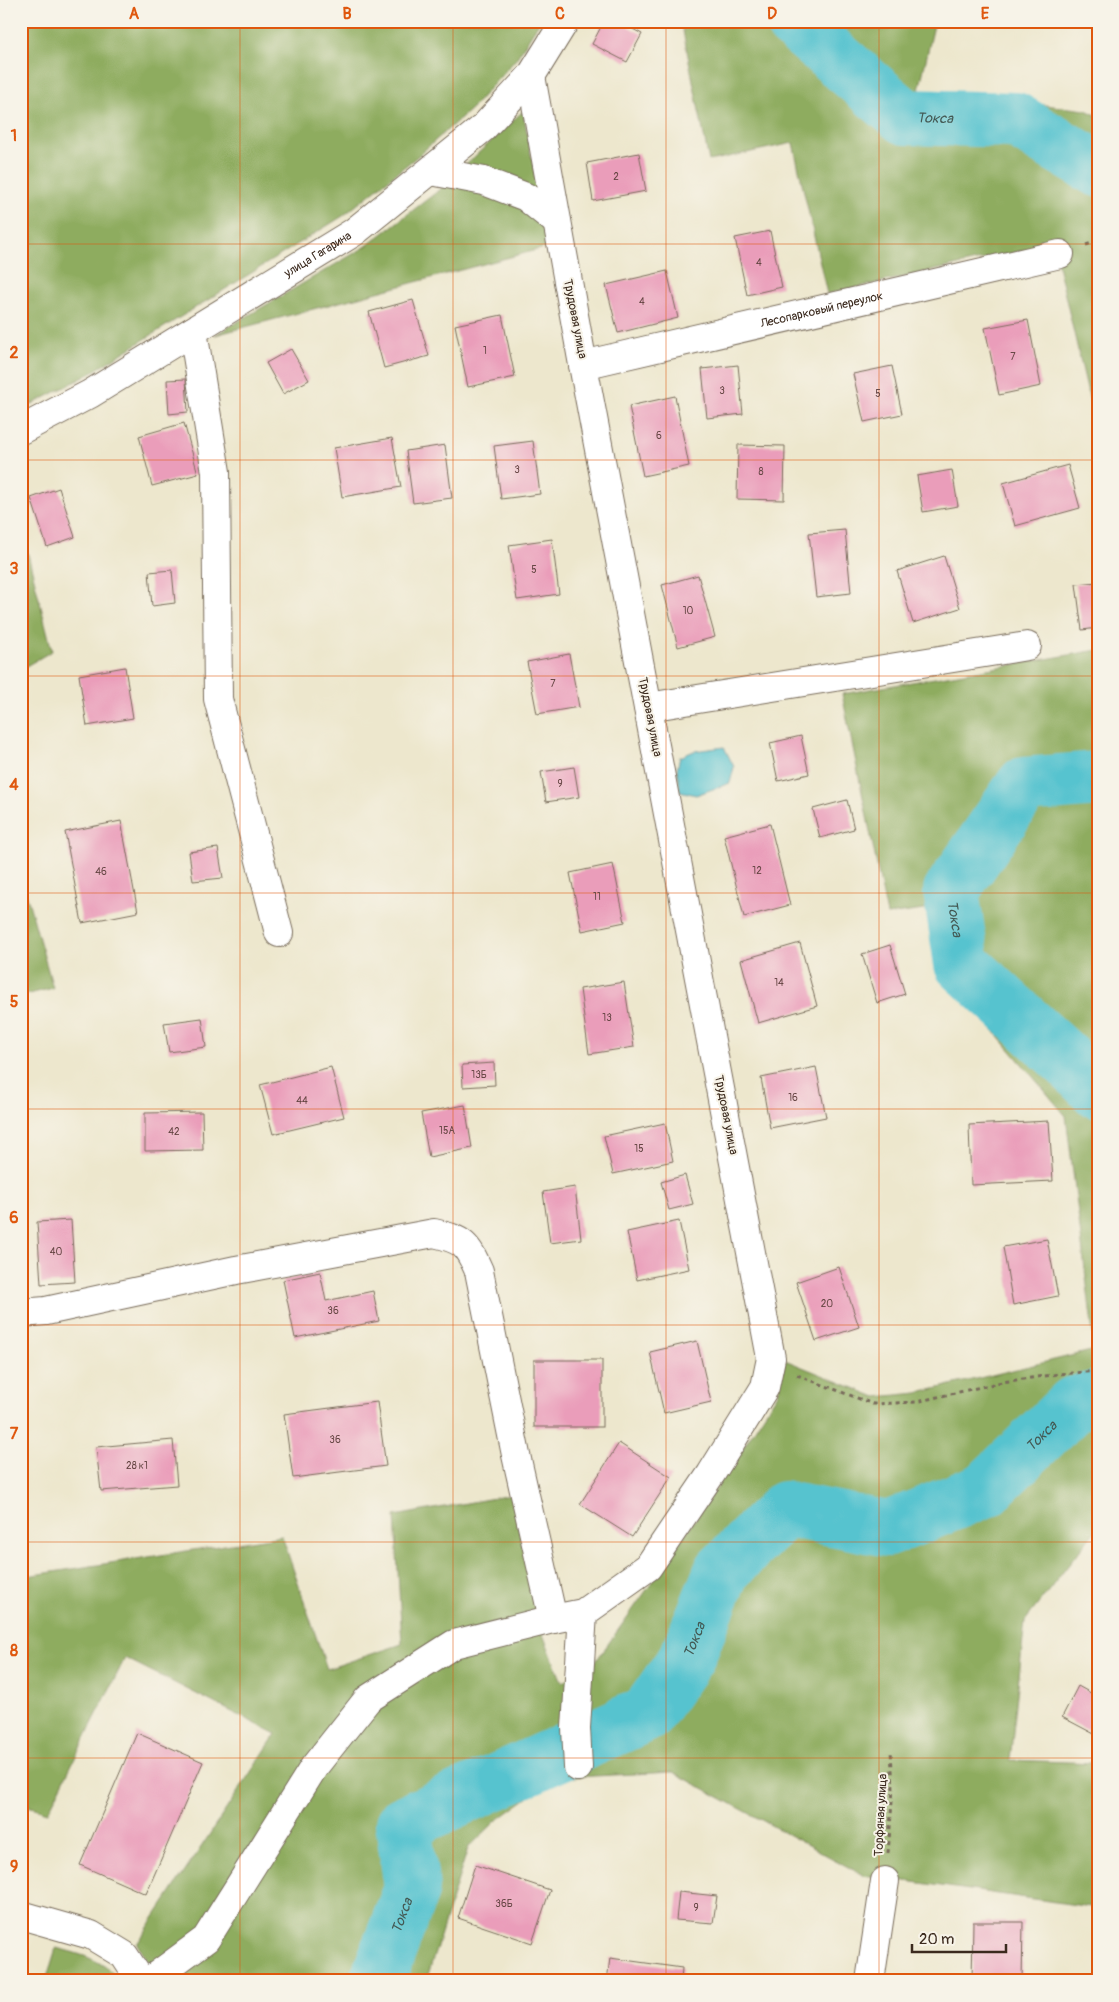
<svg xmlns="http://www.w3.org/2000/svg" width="1119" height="2002" font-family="Pangolin,sans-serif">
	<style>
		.forest { fill: #8eac5f; stroke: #646b3e }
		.water { fill: #56c3cf; stroke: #487676 }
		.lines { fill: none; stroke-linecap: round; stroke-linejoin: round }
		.river { stroke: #56c3cf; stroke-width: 56 }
		.building { fill: #ea9dba }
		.minor-casing { stroke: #796c5b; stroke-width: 30 }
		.path { stroke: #796c5b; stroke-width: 3; stroke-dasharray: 4 4; stroke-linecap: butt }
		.minor { stroke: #fff; stroke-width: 28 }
		.grid { fill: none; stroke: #df570d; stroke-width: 1; stroke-opacity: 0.55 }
		.labels { text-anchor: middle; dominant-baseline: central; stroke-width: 4; stroke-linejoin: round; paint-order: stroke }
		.number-label { font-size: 10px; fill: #674745 }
		.street-label { font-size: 12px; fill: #3b2a1e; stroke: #f7f3e8 }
		.water-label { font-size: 14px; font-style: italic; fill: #435853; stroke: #f7f3e8 }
		.neatline { fill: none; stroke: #df570d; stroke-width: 2 }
		.grid-label { font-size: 16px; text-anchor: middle; font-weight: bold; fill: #df570d }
	</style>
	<rect width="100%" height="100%" fill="#f7f3e8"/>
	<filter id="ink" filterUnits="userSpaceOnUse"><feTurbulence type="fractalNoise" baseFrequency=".02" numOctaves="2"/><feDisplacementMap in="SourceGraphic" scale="10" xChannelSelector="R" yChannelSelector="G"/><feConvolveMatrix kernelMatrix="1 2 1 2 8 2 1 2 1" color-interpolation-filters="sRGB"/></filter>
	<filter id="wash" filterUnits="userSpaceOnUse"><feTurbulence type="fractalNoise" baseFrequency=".0096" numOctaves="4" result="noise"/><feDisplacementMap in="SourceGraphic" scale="20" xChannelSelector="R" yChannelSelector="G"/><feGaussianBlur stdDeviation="1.12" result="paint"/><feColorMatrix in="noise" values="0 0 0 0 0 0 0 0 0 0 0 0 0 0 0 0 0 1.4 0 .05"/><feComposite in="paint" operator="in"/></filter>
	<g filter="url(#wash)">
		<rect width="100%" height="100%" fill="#ede7cd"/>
		<g class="forest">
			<polygon points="21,21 540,21 516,59 472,108 419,155 343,216 84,377 21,410"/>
			<polygon points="681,21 935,21 919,90 1086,110 1098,116 1098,435 1053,244 827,294 793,143 709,161"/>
			<polygon points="523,111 548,247 215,335 365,247 438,191"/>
			<polygon points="21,526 52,651 21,669"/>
			<polygon points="1098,650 1098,1527 1025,1621 1010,1760 1098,1763 1098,1908 863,1875 673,1772 555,1778 496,1821 468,1848 426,1981 160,1981 137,1944 276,1734 125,1658 48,1812 21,1804 21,1577 282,1536 327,1669 402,1644 395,1516 511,1495 542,1632 562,1682 591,1668 656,1577 720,1483 778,1393 785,1360 876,1397 918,1393 1095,1350 1066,1116 951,980 931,909 887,915 842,694"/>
			<polygon points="21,875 53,988 21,996"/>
			<path d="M 56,1948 C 80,1954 105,1960 119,1981 L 46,1981 Z"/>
		</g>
		<polygon class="water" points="724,747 734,767 730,783 696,795 680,791 677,769 680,757 694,751"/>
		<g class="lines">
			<g class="river">
				<path id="s1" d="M 792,21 L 905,117 L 1015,120 L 1098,169"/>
				<path id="s2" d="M 1098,779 L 1024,785 L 951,891 L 962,964 L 1068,1061 L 1098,1091"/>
				<path id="s3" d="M 377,1981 L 412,1888 L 403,1824 L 648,1713 L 687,1657 L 722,1571 L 785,1509 L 888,1529 L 985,1490 L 1074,1404 L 1098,1398"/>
			</g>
		</g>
		<g id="blocks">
			<g class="building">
				<polygon points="604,21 618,21 642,34 627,62 592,44"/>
				<polygon points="639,153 646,191 593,201 587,163"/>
				<polygon points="770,231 782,287 747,295 735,238"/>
				<polygon points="667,271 678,318 618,333 606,285"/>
				<polygon points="413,300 429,356 384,368 369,312"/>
				<polygon points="502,315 515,377 468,387 455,325"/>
				<polygon points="1028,320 1041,386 999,395 985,328"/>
				<polygon points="291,349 309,380 283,394 266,363"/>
				<polygon points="738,365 743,414 707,418 702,369"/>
				<polygon points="892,366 902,414 864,422 853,374"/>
				<polygon points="186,379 188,412 169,414 167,380"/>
				<polygon points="675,396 689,466 643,476 629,406"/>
				<polygon points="184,423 198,474 152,486 139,436"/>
				<polygon points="392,438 401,487 342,497 334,448"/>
				<polygon points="533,441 540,494 501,499 494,446"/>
				<polygon points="445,445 452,498 413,503 406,451"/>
				<polygon points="738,445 785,446 784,500 737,499"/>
				<polygon points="1068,465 1080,508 1015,526 1003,483"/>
				<polygon points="952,470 958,506 923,512 917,476"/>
				<polygon points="59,488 75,537 47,547 31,498"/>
				<polygon points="845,530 851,593 816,597 809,533"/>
				<polygon points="552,539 559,594 517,600 509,545"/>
				<polygon points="944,556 960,608 913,623 897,571"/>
				<polygon points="172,570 175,603 152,606 149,572"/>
				<polygon points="698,575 715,637 678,647 662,585"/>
				<polygon points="1098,582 1098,628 1082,630 1076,584"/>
				<polygon points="569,654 579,707 537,714 527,662"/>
				<polygon points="125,667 133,718 87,726 79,675"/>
				<polygon points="801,736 809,774 778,781 770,743"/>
				<polygon points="574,767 579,797 546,802 541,772"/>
				<polygon points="847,800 854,829 820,838 813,809"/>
				<polygon points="121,821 138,912 82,923 65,832"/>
				<polygon points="770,824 790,905 744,917 724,836"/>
				<polygon points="218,848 223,878 193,881 189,852"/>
				<polygon points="613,864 625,922 582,931 570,873"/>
				<polygon points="800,943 817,1006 758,1023 741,960"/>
				<polygon points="890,945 905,994 877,1003 862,954"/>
				<polygon points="624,982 634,1047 589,1054 580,989"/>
				<polygon points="202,1018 206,1047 169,1052 164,1023"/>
				<polygon points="494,1063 495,1085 463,1087 462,1065"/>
				<polygon points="331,1067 344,1117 273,1134 260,1085"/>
				<polygon points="816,1067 826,1117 770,1128 761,1078"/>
				<polygon points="465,1105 472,1148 429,1157 421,1113"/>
				<polygon points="202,1112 203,1150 145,1151 145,1113"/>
				<polygon points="1049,1121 1053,1181 971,1185 969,1125"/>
				<polygon points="665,1123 673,1161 613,1174 604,1136"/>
				<polygon points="685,1175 693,1204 669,1210 661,1182"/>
				<polygon points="575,1187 581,1239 550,1243 543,1192"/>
				<polygon points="71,1220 75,1282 41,1284 37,1222"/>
				<polygon points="679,1221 689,1269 637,1280 627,1232"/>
				<polygon points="1047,1239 1058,1296 1013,1305 1003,1247"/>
				<polygon points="839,1267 859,1327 816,1341 796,1282"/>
				<polygon points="320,1272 326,1301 373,1291 379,1321 295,1338 283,1280"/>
				<polygon points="697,1341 711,1402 664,1413 650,1352"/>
				<rect x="534" y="1360" width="68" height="67"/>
				<polygon points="377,1402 386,1466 293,1478 284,1414"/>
				<polygon points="173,1440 177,1485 101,1491 96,1447"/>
				<polygon points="619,1443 671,1477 632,1537 580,1504"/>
				<polygon points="1078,1686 1098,1697 1098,1736 1062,1717"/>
				<polygon points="137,1733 203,1762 146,1894 80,1865"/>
				<polygon points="475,1865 550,1890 532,1943 458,1918"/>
				<polygon points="679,1892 717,1896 713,1923 676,1920"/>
				<polygon points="973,1922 1023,1922 1022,1981 972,1981"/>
				<polygon points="610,1958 682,1968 681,1981 607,1981"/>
			</g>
		</g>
	</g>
	<g filter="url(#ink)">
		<use href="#blocks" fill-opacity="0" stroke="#796c5b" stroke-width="1"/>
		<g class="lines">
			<defs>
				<g id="minor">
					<polyline points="431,171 484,181 526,197 557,222"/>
					<polyline points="193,331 216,472 218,699 279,933"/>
					<path id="s4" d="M 583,365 L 1060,254"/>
					<path id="s5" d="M 21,430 L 90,394 L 354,232 L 483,128 L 531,76 L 565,21"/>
					<polyline points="648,707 1027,646"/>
					<path d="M 21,1313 L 46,1311 L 236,1270 L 434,1233 C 464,1240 467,1244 479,1271 L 516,1455 L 553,1619"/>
					<polyline points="578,1767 576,1728 583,1613"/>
					<polyline points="21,1915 91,1935 124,1955 141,1981"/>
					<polyline points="149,1981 206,1939 314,1767 368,1699 454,1644 553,1619 583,1613 648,1567 711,1474 765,1387 771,1358 583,365 531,76"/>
					<polyline points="870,1981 885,1881"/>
				</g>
			</defs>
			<use href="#minor" class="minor-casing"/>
			<g class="path">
				<polyline points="1086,245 1098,241"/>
				<polyline points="797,1375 873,1404 916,1402 1002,1382 1059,1374 1098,1371"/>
				<polyline points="888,1853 893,1789 891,1750"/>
			</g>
			<use href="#minor" class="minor"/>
		</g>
	</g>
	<path class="grid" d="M 240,21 L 240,1981M 453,21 L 453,1981M 666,21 L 666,1981M 879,21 L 879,1981M 21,244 L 1098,244M 21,460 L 1098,460M 21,676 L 1098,676M 21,893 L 1098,893M 21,1109 L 1098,1109M 21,1325 L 1098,1325M 21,1542 L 1098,1542M 21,1758 L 1098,1758"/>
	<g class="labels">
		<g class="number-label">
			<text x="616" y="177">2</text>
			<text x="759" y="263">4</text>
			<text x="642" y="302">4</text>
			<text x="485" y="351">1</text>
			<text x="1013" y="357">7</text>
			<text x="722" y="391">3</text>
			<text x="878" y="394">5</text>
			<text x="659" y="436">6</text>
			<text x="517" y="470">3</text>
			<text x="761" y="472">8</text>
			<text x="534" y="570">5</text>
			<text x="688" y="611">10</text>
			<text x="553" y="684">7</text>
			<text x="560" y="784">9</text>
			<text x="757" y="871">12</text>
			<text x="101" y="872">46</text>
			<text x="597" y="897">11</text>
			<text x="779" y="983">14</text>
			<text x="607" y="1018">13</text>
			<text x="479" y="1075">13Б</text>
			<text x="793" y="1098">16</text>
			<text x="302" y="1101">44</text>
			<text x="447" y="1131">15А</text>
			<text x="174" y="1132">42</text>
			<text x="639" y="1149">15</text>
			<text x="56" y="1252">40</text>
			<text x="827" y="1304">20</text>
			<text x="333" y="1311">36</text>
			<text x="335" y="1440">36</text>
			<text x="137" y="1466">28 к1</text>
			<text x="504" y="1904">36Б</text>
			<text x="696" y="1908">9</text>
		</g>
		<g class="street-label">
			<text stroke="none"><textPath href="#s5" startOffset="345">улица Гагарина</textPath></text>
			<text stroke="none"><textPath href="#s4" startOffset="245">Лесопарковый переулок</textPath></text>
			<text transform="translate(575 319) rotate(79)">Трудовая улица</text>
			<text transform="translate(650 717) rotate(79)">Трудовая улица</text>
			<text transform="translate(726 1115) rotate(79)">Трудовая улица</text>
			<text transform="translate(881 1815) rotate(-87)">Торфяная улица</text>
		</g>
		<g class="water-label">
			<text stroke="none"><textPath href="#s1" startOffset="178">Токса</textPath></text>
			<text stroke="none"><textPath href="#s2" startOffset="231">Токса</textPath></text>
			<text stroke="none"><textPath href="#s3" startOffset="970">Токса</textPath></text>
			<text stroke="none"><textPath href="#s3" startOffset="520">Токса</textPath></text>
			<text stroke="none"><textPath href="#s3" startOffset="70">Токса</textPath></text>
		</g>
	</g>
	<rect width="1119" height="2002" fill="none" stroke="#f7f3e8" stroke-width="55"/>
	<path d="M912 1944v8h94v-8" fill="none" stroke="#3b2a1e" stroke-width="2.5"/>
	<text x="919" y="1944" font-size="15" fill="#3b2a1e" stroke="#f7f3e8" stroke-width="4" paint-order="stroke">20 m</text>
	<rect x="28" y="28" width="1064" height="1946" class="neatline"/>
	<g class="grid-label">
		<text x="134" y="19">A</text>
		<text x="347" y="19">B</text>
		<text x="560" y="19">C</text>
		<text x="772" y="19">D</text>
		<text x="985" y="19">E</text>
		<text x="14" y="141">1</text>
		<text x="14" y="358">2</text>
		<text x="14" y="574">3</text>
		<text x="14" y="790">4</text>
		<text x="14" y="1007">5</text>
		<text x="14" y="1223">6</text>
		<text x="14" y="1439">7</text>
		<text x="14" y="1656">8</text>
		<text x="14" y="1872">9</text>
	</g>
</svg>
